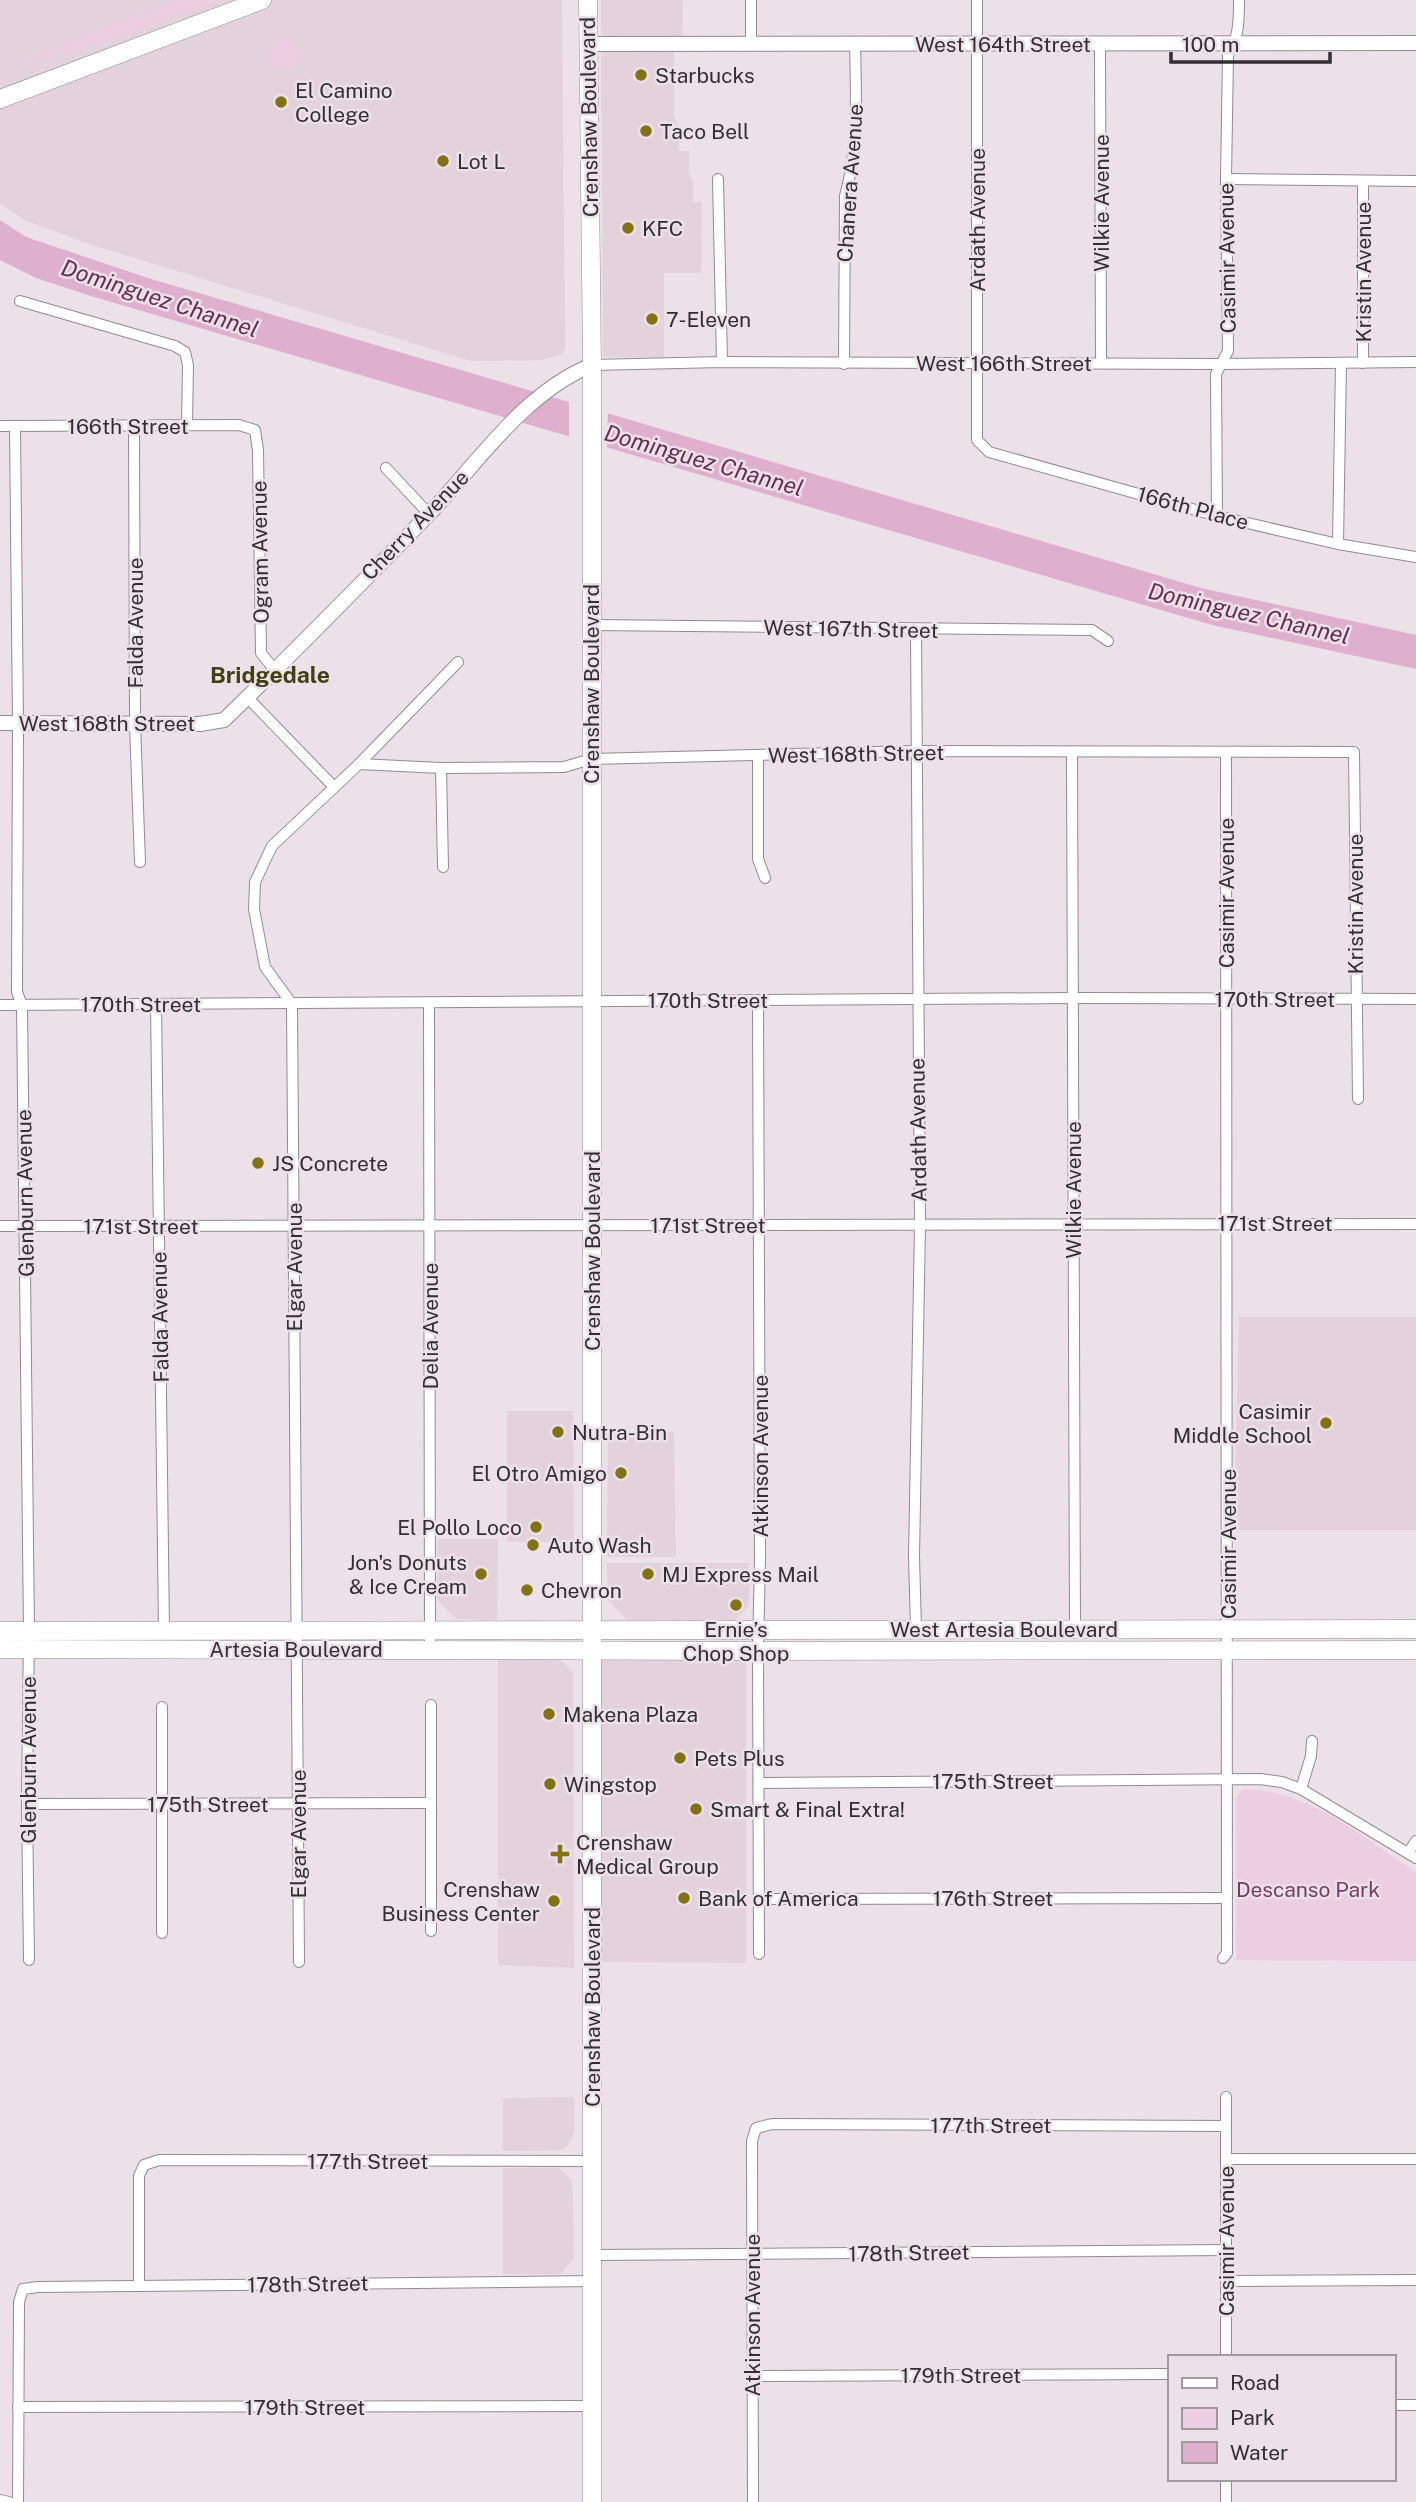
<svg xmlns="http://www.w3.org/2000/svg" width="1416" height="2502" font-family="'Public Sans',sans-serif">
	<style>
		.built { fill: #e3d1dc }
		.green { fill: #edcde1 }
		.water { fill: #deb0ce }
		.pier { fill: #ece1e8 }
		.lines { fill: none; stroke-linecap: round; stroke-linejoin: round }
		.minor-casing { stroke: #938a90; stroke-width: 12 }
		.tertiary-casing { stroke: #938a90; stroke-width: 16 }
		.primary-casing { stroke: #938a90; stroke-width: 19 }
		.minor { stroke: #fff; stroke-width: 10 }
		.tertiary { stroke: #fff; stroke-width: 14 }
		.primary { stroke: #fff; stroke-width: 18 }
		.poi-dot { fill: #817314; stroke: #ece1e8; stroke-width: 2.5 }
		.labels { text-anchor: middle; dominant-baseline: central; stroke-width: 5; stroke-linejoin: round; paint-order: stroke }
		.street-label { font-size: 21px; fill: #322e31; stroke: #ece1e8 }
		.poi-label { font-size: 21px; fill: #322e31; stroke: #ece1e8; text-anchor: start }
		.park-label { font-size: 21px; fill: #753c64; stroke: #ece1e8 }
		.water-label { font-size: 23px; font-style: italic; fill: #662e55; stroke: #ece1e8 }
		.neighbourhood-label { font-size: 23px; font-weight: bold; fill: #443e14; stroke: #ece1e8 }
	</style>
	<rect width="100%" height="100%" fill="#ece1e8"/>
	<g class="built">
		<polygon points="0,0 562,0 565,349 562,354 543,360 471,361 89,244 24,220 0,203"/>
		<polygon points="601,0 683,0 682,44 674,45 674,117 679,128 679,151 689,151 689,174 693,182 693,202 702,202 701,273 664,273 664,357 603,357"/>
		<polygon points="1239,1317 1416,1317 1416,1530 1234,1530"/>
		<polygon points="507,1411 573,1411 574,1542 507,1542"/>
		<polygon points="674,1432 676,1557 607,1557 608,1433"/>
		<polygon points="438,1539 498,1539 497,1620 456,1619 437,1600"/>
		<polygon points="607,1563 749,1563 749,1606 735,1620 627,1620 608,1600"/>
		<polygon points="599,1654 746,1654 746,1963 599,1962"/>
		<polygon points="498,1657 559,1658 573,1673 574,1968 498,1965"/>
		<polygon points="574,2097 574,2133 569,2144 563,2150 503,2151 503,2098"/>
		<polygon points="503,2168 560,2168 572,2181 574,2258 560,2274 503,2274"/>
	</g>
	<g class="green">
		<polygon points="178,0 222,0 52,58 28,60 27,58"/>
		<circle cx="283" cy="55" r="15"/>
		<path d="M 1246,1789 C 1311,1791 1363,1838 1416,1872 L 1416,1961 L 1236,1960 L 1236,1799 L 1241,1790 Z"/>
	</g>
	<polygon class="water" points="0,220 26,237 148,278 1201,588 1416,635 1416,669 1212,625 91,296 36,278 0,260"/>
	<polygon class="pier" points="569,401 608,412 607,451 569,439"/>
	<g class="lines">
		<defs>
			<g id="minor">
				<polyline points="751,0 751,44"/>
				<polyline points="977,0 977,440 989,452 1217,516 1338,544 1416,557"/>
				<polyline points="1100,44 1101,362"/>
				<polyline points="718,179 722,362"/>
				<polyline points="1226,179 1416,181"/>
				<polyline points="1363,181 1363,363"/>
				<polyline points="20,301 175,346 185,352 188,365 187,425"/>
				<path d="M 844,364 L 845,196 C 859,146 856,95 855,44"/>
				<polyline points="592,365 722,362 1219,364 1416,362"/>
				<polyline points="134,425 135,724 140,862"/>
				<polyline points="0,426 239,425 255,430 258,450 261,653 274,669"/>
				<polyline points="15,426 18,723 17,992 22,1005 29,1631 27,1804 29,1960"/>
				<polyline points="386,468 429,514"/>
				<path d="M 1217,516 L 1216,374 L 1228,351 L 1226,179 L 1228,55 C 1239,37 1239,21 1239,0"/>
				<polyline points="1338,544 1341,363"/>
				<polyline points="591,625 1092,630 1108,641"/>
				<polyline points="247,697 334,787"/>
				<polyline points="1072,752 1075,1628"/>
				<polyline points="758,756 758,859 765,878"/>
				<polyline points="359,764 441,768 564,767 591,759 917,751 1354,752 1358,1099"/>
				<polyline points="441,768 443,867"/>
				<polyline points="758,1000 760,1559 758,1651 759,1954"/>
				<polyline points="156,1003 164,1630"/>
				<polyline points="429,1003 430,1649"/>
				<polyline points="0,1005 1074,998 1416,999"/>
				<polyline points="0,1226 1416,1224"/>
				<polyline points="916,1629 914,1557 920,1225 916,630"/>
				<polyline points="431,1705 431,1931"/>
				<polyline points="759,1783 1260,1779 1282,1782 1301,1789 1416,1858"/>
				<polyline points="1301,1789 1311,1756 1312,1741"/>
				<polyline points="27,1804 431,1803"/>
				<polyline points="1408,1853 1416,1841"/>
				<polyline points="759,1899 1227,1898"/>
				<polyline points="162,1933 162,1707"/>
				<polyline points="1223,1958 1227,1953 1226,752"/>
				<polyline points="299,1962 292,1004 265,967 254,909 255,882 272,846 359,764 458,662"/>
				<polyline points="1226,2097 1226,2357"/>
				<polyline points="1226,2159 1416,2159"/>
				<polyline points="593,2255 1226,2250"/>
				<polyline points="1226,2281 1416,2280"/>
				<polyline points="139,2286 139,2176 144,2165 159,2160 592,2161"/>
				<polyline points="752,2376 1169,2374"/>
				<polyline points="1393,2405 1416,2405"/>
				<polyline points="18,2407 592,2406"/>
				<polyline points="1226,2479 1226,2502"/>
				<polyline points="0,2500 9,2502"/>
				<polyline points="18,2502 19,2302 23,2289 38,2287 593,2281"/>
				<polyline points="753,2502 752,2141 756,2128 772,2124 1226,2126"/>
			</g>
			<g id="tertiary">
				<polyline points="589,44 1416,43"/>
				<path d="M 0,723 L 200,724 L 224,720 C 293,653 361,584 428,515 C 478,463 523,393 592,365"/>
			</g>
			<g id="primary">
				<polyline points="588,0 592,365 592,2502"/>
				<polyline points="0,99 262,0"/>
				<polyline points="0,1631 1416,1629"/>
				<polyline points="0,1649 758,1651 1416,1650"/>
			</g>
		</defs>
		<use href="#minor" class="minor-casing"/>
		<use href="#tertiary" class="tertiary-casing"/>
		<use href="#primary" class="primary-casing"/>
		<use href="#minor" class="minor"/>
		<use href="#tertiary" class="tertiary"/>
		<use href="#primary" class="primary"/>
	</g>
	<g class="poi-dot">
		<circle cx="641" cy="75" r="7"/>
		<circle cx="281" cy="102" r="7"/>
		<circle cx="646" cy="131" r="7"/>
		<circle cx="443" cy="161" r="7"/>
		<circle cx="628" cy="228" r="7"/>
		<circle cx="652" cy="319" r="7"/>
		<circle cx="258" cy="1163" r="7"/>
		<circle cx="1326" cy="1423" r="7"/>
		<circle cx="558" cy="1432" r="7"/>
		<circle cx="621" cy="1473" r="7"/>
		<circle cx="536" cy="1527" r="7"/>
		<circle cx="533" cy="1545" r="7"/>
		<circle cx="481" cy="1574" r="7"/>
		<circle cx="648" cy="1574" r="7"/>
		<circle cx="527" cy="1590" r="7"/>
		<circle cx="736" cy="1605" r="7"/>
		<circle cx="549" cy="1714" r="7"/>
		<circle cx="680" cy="1758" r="7"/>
		<circle cx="550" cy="1784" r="7"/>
		<circle cx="696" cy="1809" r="7"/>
		<path d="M556.5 1843.5h7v7h7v7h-7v7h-7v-7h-7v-7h7z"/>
		<circle cx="684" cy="1898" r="7"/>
		<circle cx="554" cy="1901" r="7"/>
	</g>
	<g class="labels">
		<g class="street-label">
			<text x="1003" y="44">West 164th Street</text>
			<text transform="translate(589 117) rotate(-91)">Crenshaw Boulevard</text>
			<text transform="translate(850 183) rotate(-86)">Chanera Avenue</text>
			<text transform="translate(1101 203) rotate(-90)">Wilkie Avenue</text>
			<text transform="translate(977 220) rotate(-90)">Ardath Avenue</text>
			<text transform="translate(1227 258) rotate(-91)">Casimir Avenue</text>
			<text transform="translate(1363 272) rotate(-90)">Kristin Avenue</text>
			<text x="1004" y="363">West 166th Street</text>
			<text x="128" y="426">166th Street</text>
			<text transform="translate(1193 508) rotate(15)">166th Place</text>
			<text transform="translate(415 525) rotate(-46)">Cherry Avenue</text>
			<text transform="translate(260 552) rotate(-91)">Ogram Avenue</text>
			<text transform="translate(135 623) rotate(-90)">Falda Avenue</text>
			<text transform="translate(851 629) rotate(1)">West 167th Street</text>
			<text transform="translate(591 684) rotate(-90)">Crenshaw Boulevard</text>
			<text x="107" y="723">West 168th Street</text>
			<text transform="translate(856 754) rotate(-1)">West 168th Street</text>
			<text transform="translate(1226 893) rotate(-90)">Casimir Avenue</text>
			<text transform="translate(1355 904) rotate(-90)">Kristin Avenue</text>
			<text x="1275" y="999">170th Street</text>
			<text x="708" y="1000">170th Street</text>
			<text x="141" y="1004">170th Street</text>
			<text transform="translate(918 1130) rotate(-91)">Ardath Avenue</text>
			<text transform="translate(1073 1190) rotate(-90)">Wilkie Avenue</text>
			<text transform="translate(25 1193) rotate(-91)">Glenburn Avenue</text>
			<text x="1275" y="1223">171st Street</text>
			<text x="708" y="1225">171st Street</text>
			<text x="141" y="1226">171st Street</text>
			<text transform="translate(592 1251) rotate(-90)">Crenshaw Boulevard</text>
			<text transform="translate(294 1267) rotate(-90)">Elgar Avenue</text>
			<text transform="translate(160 1317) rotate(-91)">Falda Avenue</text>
			<text transform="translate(430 1326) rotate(-90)">Delia Avenue</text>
			<text transform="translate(760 1456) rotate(-90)">Atkinson Avenue</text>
			<text transform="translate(1228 1544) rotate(-90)">Casimir Avenue</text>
			<text x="1004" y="1629">West Artesia Boulevard</text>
			<text x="296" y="1649">Artesia Boulevard</text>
			<text transform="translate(28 1760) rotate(-90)">Glenburn Avenue</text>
			<text x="993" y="1781">175th Street</text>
			<text x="208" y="1804">175th Street</text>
			<text transform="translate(298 1834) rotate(-90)">Elgar Avenue</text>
			<text x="993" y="1898">176th Street</text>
			<text transform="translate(592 2007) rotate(-90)">Crenshaw Boulevard</text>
			<text x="991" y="2125">177th Street</text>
			<text x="368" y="2161">177th Street</text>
			<text transform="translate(1226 2241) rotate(-90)">Casimir Avenue</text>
			<text transform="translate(909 2253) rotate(-1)">178th Street</text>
			<text transform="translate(308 2284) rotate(-1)">178th Street</text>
			<text transform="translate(752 2315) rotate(-90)">Atkinson Avenue</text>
			<text x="961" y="2375">179th Street</text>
			<text x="305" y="2407">179th Street</text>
		</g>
		<g class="poi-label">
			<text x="655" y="75">Starbucks</text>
			<text x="295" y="90">El Camino<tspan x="295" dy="24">College</tspan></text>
			<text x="660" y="131">Taco Bell</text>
			<text x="457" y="161">Lot L</text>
			<text x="642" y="228">KFC</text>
			<text x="666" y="319">7-Eleven</text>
			<text x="272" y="1163">JS Concrete</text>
			<text x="1312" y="1411" text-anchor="end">Casimir<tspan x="1312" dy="24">Middle School</tspan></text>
			<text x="572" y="1432">Nutra-Bin</text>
			<text x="607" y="1473" text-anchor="end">El Otro Amigo</text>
			<text x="522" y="1527" text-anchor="end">El Pollo Loco</text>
			<text x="547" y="1545">Auto Wash</text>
			<text x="467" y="1562" text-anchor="end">Jon's Donuts<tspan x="467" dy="24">&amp; Ice Cream</tspan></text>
			<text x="662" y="1574">MJ Express Mail</text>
			<text x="541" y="1590">Chevron</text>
			<text x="736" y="1629" text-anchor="middle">Ernie’s<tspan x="736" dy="24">Chop Shop</tspan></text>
			<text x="563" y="1714">Makena Plaza</text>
			<text x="694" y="1758">Pets Plus</text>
			<text x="564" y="1784">Wingstop</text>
			<text x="710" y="1809">Smart &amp; Final Extra!</text>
			<text x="576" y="1842">Crenshaw<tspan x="576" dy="24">Medical Group</tspan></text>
			<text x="540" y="1889" text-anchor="end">Crenshaw<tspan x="540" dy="24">Business Center</tspan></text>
			<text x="698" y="1898">Bank of America</text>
		</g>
		<g class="park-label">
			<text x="1308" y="1889">Descanso Park</text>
		</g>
		<g class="water-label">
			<text transform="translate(160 298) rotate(18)">Dominguez Channel</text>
			<text transform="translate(704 460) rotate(16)">Dominguez Channel</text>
			<text transform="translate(1249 613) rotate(13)">Dominguez Channel</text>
		</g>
		<g class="neighbourhood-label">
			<text x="270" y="674">Bridgedale</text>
		</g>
	</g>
	<rect x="1168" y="2355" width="228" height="126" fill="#ece1e8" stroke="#a2999f" stroke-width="2"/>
	<rect x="1182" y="2378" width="35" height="10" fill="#ffffff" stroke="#a2999f" stroke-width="2"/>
	<text x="1230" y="2390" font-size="21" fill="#322e31">Road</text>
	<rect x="1182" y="2408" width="35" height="21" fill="#edcde1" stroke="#a2999f" stroke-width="2"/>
	<text x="1230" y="2425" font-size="21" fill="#322e31">Park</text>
	<rect x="1182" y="2442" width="35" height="21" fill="#deb0ce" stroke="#a2999f" stroke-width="2"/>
	<text x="1230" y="2460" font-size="21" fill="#322e31">Water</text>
	<path d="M1171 52v10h159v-10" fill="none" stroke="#322e31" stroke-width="3.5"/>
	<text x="1182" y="52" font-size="21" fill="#322e31" stroke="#ece1e8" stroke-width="5" paint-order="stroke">100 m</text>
</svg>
